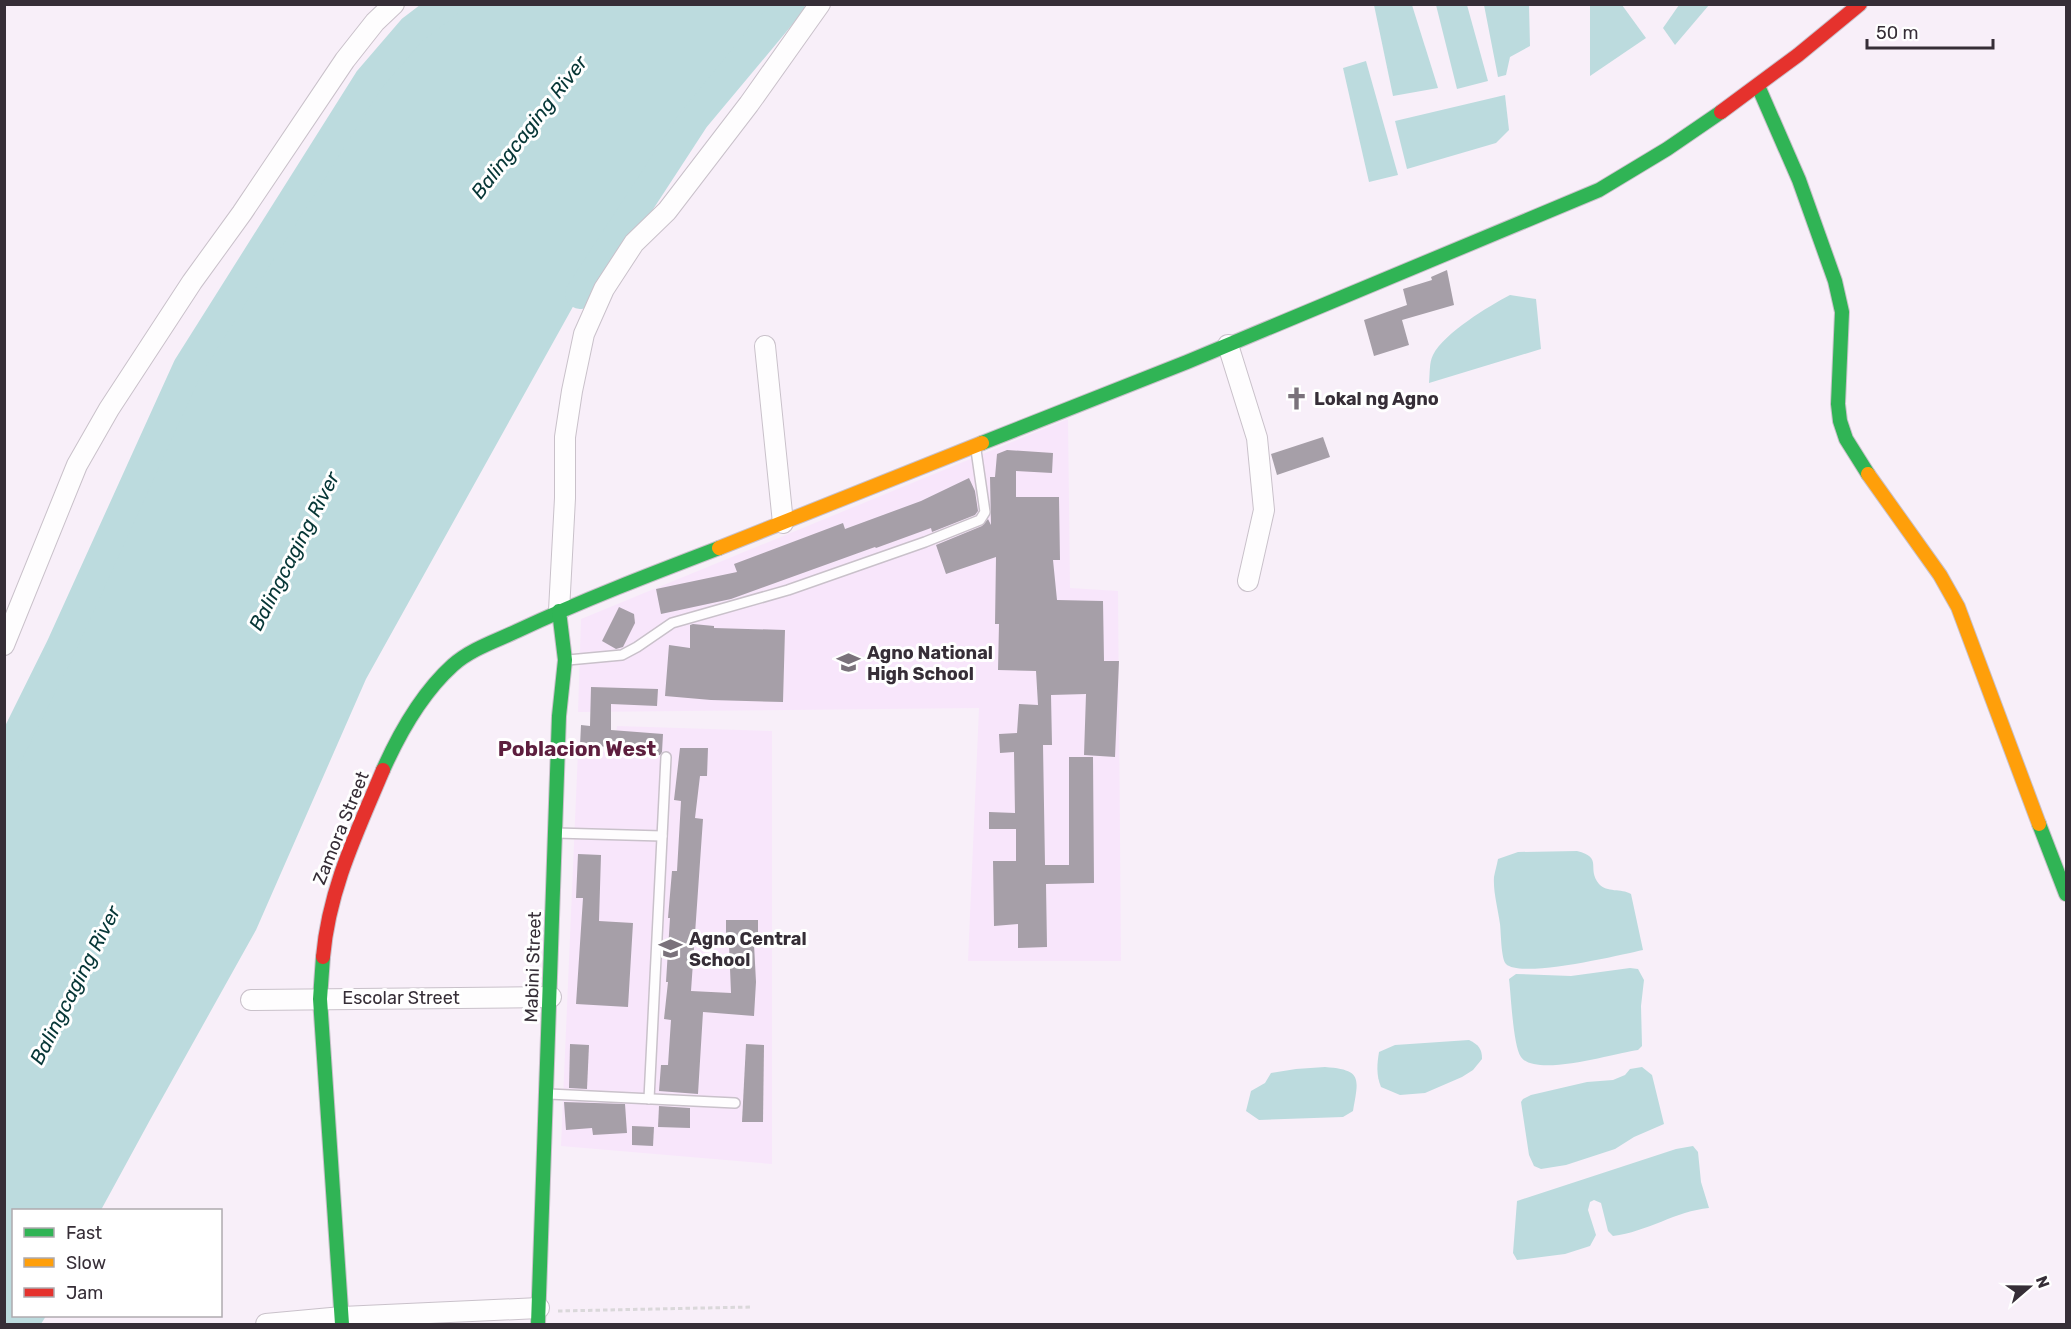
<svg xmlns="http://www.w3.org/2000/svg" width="2071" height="1329" font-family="Rubik,sans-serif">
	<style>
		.built { fill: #f8e6fb }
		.water { fill: #bcdbde }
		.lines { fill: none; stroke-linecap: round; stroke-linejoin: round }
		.river { stroke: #bcdbde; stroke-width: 30 }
		.building { fill: #a69fa8 }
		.lane-casing { stroke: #c9c1ca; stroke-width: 12 }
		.street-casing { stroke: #c9c1ca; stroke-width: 22 }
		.fast-casing { stroke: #c9c1ca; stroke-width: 16 }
		.slow-casing { stroke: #c9c1ca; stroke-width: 16 }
		.jam-casing { stroke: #c9c1ca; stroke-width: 16 }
		.path { stroke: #dad8da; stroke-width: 3; stroke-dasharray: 4.5 3; stroke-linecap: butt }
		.lane { stroke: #fefdfe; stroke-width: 9 }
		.street { stroke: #fefdfe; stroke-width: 20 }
		.fast { stroke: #30b455; stroke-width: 14 }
		.slow { stroke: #ff9f0a; stroke-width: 14 }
		.jam { stroke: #e5322d; stroke-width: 14 }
		.labels { text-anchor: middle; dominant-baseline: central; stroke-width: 6; stroke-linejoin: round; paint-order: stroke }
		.poi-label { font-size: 18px; font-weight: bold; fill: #362e37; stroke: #fff; text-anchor: start }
		.street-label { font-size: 18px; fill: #362e37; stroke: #fff }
		.water-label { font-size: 20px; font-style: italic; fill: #063636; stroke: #fff }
		.quarter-label { font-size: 21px; font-weight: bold; fill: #5d1e3e; stroke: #fff }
	</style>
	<rect width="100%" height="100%" fill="#f8eff9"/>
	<g class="built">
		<polygon points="1068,419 1070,588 1118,591 1121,961 968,961 979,708 578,712 581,619"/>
		<polygon points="617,726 772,731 772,1164 561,1146 578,751 614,752"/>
	</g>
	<g class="water">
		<polygon points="446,5 790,5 694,119 580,294 366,679 256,930 150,1120 101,1210 14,1210 14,1316 46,1316 41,1324 5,1324 5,762 61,647 188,367 369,80 412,30"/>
		<polygon points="1374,5 1412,5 1438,88 1393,96"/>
		<polygon points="1436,5 1467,5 1488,81 1457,89"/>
		<polygon points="1484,5 1529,5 1530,46 1510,57 1506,75 1498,77"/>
		<polygon points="1590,5 1622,5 1646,38 1590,76"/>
		<polygon points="1679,5 1709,5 1675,45 1663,28"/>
		<polygon points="1366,61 1398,175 1369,182 1343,68"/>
		<polygon points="1505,95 1509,130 1496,143 1407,169 1395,121"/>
		<path d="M 1510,295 L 1536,299 L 1541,349 L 1429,383 C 1430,375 1429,362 1433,355 C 1444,333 1489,306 1510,295 Z"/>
		<path d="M 1577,851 C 1604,858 1586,868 1599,884 C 1607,893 1621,888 1631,894 L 1643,950 C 1620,955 1521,979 1506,964 C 1501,959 1501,932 1500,924 C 1498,909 1493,892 1494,877 C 1495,871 1497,865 1498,859 L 1518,852 Z"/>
		<path d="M 1630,968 L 1638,969 L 1644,980 L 1641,1006 L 1642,1046 L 1638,1050 C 1615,1053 1536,1078 1521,1057 C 1513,1046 1511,994 1509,979 L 1516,974 L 1571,976 Z"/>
		<path d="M 1469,1040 C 1479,1045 1482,1049 1482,1059 L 1473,1070 L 1462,1077 L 1425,1093 L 1400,1095 L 1381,1087 C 1376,1075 1377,1064 1379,1052 L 1395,1045 Z"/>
		<path d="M 1325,1067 C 1362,1070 1359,1077 1353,1111 L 1343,1117 L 1259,1120 L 1246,1111 L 1251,1091 L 1265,1083 L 1271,1073 L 1296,1069 Z"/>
		<polygon points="1642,1067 1652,1075 1664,1124 1634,1137 1615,1149 1566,1165 1541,1169 1534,1166 1529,1155 1521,1102 1523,1099 1531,1095 1587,1082 1613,1080 1625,1075 1630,1069"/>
		<path d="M 1693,1146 L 1698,1152 L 1701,1182 L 1709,1208 C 1676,1211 1647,1232 1613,1236 L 1608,1231 L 1601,1203 L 1594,1200 L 1590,1202 L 1588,1210 L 1596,1235 L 1590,1246 L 1565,1254 L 1517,1260 L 1513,1253 L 1517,1201 L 1676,1149 Z"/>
	</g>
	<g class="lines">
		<g class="river">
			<polyline points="580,294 694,119 790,4"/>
			<polyline points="4,762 61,647 188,367 369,80 412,30 446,4"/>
		</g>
	</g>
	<g class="building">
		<polygon points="1447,270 1454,305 1402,320 1409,345 1374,356 1364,320 1407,305 1403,289 1432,280 1431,277"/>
		<polygon points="1323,437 1330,457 1277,475 1271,454"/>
		<polygon points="1007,450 1053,453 1052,473 1016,471 1016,497 1059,497 1060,560 1053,560 1057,600 1103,601 1104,661 1119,661 1115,757 1084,755 1086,694 1051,695 1052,745 1043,745 1045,865 1069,865 1069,757 1093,757 1094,883 1046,884 1047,947 1018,948 1018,924 994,926 993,861 1016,861 1016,829 989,829 989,812 1015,813 1014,752 1000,753 999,734 1017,733 1019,704 1038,705 1036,671 998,670 999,624 995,624 996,557 946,574 936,545 982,526 988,519 991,525 990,477 995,477 997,454"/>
		<polygon points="969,478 975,491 978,511 975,515 932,532 931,528 876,548 875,547 731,599 661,614 656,589 737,572 734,564 843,523 845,529 921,501"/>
		<polygon points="619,607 634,614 635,623 623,647 616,649 602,641"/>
		<polygon points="693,624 714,626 714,628 785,630 783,702 711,700 665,696 669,645 690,648 690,625"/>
		<polygon points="591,687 658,689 657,706 611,704 611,730 663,734 662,752 660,755 621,753 622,747 580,746 581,725 590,726"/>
		<polygon points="680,748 708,748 707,776 700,776 695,818 703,819 691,991 731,993 729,944 726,944 726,920 758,920 758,944 754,944 756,982 754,1016 703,1012 698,1094 659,1091 661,1065 668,1065 671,1020 664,1019 668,982 666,982 670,918 668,918 672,871 677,871 681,801 674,800"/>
		<polygon points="578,854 601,855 599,921 633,923 628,1007 576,1004 583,898 576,898"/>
		<polygon points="570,1044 589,1045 587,1089 569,1088"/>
		<polygon points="746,1044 764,1045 763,1122 742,1122"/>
		<polygon points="564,1102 625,1104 627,1133 593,1135 592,1128 566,1130"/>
		<polygon points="659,1106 690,1108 690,1128 658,1127"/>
		<polygon points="632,1126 654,1127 653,1146 632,1145"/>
	</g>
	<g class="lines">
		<defs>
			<g id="lane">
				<polyline points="568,660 622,655 637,647 672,623 788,590 925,542 980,520 985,512 976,450"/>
				<polyline points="556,833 662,836"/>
				<polyline points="549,1094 735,1103"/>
				<polyline points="649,1099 666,757"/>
			</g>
			<g id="street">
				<polyline points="1228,345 1257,438 1264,510 1248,581"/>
				<polyline points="765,346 783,523"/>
				<polyline points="559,611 565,498 565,437 572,391 584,334 604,289 634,243 667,211 749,104 820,4"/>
				<polyline points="4,645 77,465 109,409 192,282 242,213 345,60 375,22 394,4"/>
				<polyline points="251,1000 551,997"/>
				<polyline points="266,1324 342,1317 539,1308"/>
			</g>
			<g id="fast">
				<polyline points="1758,86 1799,180 1835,281 1842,312 1838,404 1840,421 1846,439 1868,474"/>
				<polyline points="982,443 1187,362 1599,190 1667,149 1721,112"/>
				<path d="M 383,770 C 399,734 423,692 453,665 C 471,649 496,641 517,631 C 583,600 651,574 719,548"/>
				<polyline points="2039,824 2066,894"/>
				<polyline points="323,957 320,999 342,1324"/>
				<polyline points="538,1324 559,716 565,660 559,611"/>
			</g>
			<g id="slow">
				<polyline points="1868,474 1940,575 1958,607 2039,824"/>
				<polyline points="719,548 982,443"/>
			</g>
			<g id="jam">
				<polyline points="1721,112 1798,55 1860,4"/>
				<path d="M 323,957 C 329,889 357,832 383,770"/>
			</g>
		</defs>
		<use href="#lane" class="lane-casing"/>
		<use href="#street" class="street-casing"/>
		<use href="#fast" class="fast-casing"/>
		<use href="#slow" class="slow-casing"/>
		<use href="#jam" class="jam-casing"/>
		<polyline class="path" points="558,1311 752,1307"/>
		<use href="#lane" class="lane"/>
		<use href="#street" class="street"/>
		<use href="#fast" class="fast"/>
		<use href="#slow" class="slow"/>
		<use href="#jam" class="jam"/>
	</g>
	<defs>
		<symbol id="church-bare" viewBox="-9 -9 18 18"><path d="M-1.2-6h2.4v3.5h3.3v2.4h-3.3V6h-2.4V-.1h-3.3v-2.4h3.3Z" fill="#7a727b" stroke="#fff" stroke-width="2.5" paint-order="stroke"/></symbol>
		<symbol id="school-bare" viewBox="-9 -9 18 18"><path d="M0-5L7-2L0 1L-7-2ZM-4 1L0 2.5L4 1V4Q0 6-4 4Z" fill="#7a727b" stroke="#fff" stroke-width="2.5" paint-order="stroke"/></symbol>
	</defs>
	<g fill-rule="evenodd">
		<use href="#church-bare" x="1280" y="382" width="33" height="33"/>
		<use href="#school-bare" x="832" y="646" width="33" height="33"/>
		<use href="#school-bare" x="654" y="932" width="33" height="33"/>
	</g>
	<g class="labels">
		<g class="poi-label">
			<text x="1314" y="399">Lokal ng Agno</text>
			<text x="867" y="653">Agno National<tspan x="867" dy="21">High School</tspan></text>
			<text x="689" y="939">Agno Central<tspan x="689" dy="21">School</tspan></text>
		</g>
		<g class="street-label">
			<text transform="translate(341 828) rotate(-68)">Zamora Street</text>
			<text transform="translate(533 967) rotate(-88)">Mabini Street</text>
			<text x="401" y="998">Escolar Street</text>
		</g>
		<g class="water-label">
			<text transform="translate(529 127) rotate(-52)">Balingcaging River</text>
			<text transform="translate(294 551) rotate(-63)">Balingcaging River</text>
			<text transform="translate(75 985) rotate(-63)">Balingcaging River</text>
		</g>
		<g class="quarter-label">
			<text x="577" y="748">Poblacion West</text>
		</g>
	</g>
	<rect width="2071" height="1329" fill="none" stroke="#362e37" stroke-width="12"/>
	<rect x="12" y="1209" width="210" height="108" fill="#ffffff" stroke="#afabaf" stroke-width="1.5"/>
	<rect x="24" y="1228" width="30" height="9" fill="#30b455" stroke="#afabaf" stroke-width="1.5"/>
	<text x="66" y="1239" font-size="18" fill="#362e37">Fast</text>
	<rect x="24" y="1258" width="30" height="9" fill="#ff9f0a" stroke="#afabaf" stroke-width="1.5"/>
	<text x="66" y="1269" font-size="18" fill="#362e37">Slow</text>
	<rect x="24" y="1288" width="30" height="9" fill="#e5322d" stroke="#afabaf" stroke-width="1.5"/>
	<text x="66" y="1299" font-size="18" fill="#362e37">Jam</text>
	<g transform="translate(2029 1287) rotate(70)" stroke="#ffffff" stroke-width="4.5" paint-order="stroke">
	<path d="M0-4.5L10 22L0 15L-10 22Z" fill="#362e37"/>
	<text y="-9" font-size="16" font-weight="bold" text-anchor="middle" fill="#362e37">N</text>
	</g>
	<path d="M1867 39v9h126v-9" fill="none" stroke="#362e37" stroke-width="3"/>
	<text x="1876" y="39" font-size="18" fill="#362e37" stroke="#ffffff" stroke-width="4.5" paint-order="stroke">50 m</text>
</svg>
